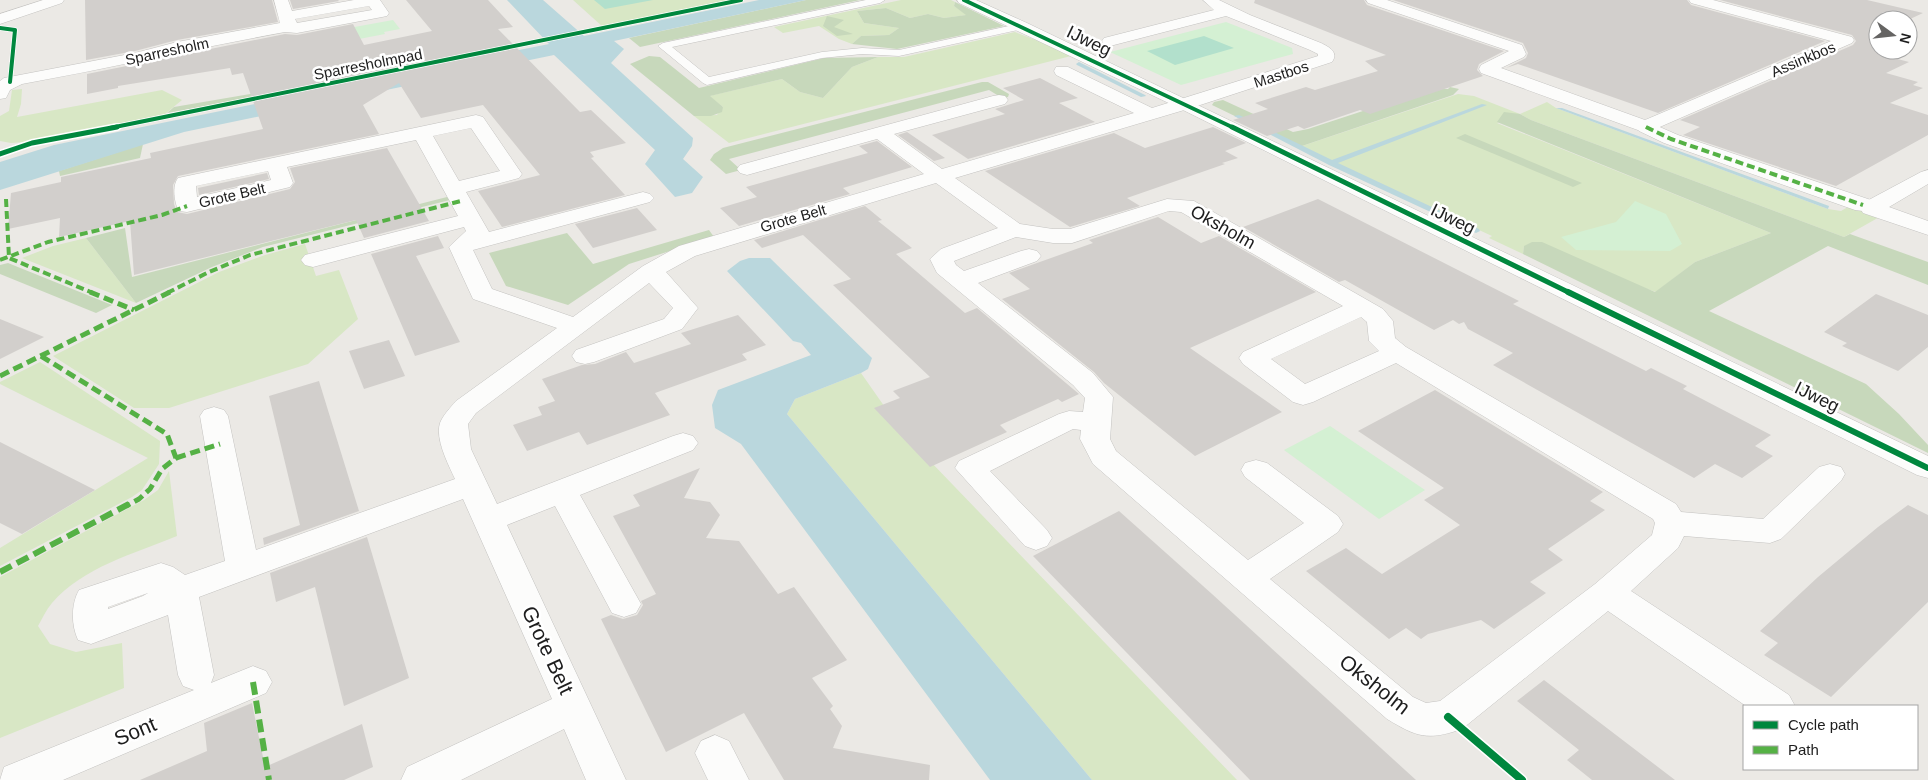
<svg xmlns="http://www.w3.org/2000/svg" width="1928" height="780" font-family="Arial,sans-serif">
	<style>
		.grass { fill: #d8e7c5 }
		.forest { fill: #c7d8bb }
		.park { fill: #d4f0d3 }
		.pitch { fill: #b2e0cc }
		.water { fill: #bad7dd }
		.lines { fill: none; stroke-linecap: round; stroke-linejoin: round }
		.stream { fill: #bad7dd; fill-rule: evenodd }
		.building { fill: #d2cfcc }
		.service-casing { stroke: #c4c3c1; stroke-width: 1 }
		.pedestrian-casing { stroke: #c4c3c1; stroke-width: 1 }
		.minor-casing { stroke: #c4c3c1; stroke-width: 1 }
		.tertiary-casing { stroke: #c4c3c1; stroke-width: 1 }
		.service { fill: #fcfcfb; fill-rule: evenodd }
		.pedestrian { fill: #fcfcfb; fill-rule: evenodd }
		.minor { fill: #fcfcfb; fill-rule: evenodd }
		.tertiary { fill: #fcfcfb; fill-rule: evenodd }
		.quiet-far3 { stroke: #55b145; stroke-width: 3; stroke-dasharray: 6 3; stroke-linecap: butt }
		.quiet-far2 { stroke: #55b145; stroke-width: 4; stroke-dasharray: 8 4; stroke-linecap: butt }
		.quiet-far1 { stroke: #55b145; stroke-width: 5; stroke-dasharray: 10 5; stroke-linecap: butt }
		.quiet { stroke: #55b145; stroke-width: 6; stroke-dasharray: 13 6; stroke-linecap: butt }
		.cycleway-far3-casing { stroke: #fff; stroke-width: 5.5 }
		.cycleway-far2-casing { stroke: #fff; stroke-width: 8 }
		.cycleway-far1-casing { stroke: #fff; stroke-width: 9 }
		.cycleway-casing { stroke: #fff; stroke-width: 11 }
		.cycleway-far3 { stroke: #00873e; stroke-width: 4 }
		.cycleway-far2 { stroke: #00873e; stroke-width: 5 }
		.cycleway-far1 { stroke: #00873e; stroke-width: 6 }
		.cycleway { stroke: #00873e; stroke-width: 8 }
		.labels { text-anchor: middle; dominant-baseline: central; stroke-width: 5; stroke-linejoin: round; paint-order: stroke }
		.far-street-label { font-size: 15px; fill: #1d1d1d; stroke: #fff }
		.street-label { font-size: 18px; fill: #1d1d1d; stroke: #fff }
		.near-street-label { font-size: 21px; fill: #1d1d1d; stroke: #fff }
	</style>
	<rect width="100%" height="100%" fill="#ebe9e5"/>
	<g class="grass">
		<polygon points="573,0 730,0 603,27"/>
		<polygon points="901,0 951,0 955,2 954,6 967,15 944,18 928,14 910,18 886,8 857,11 864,23 899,28 889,35 861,36 852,44 839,39 819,26 783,33 774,27"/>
		<polygon points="1015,32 1075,55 729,143 694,116 717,115 723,107 709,96 782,79 800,92 823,98 852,67 878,57 904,57"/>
		<polygon points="22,89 21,104 17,117 162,90 182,100 165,114 37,141 11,143 0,141 0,116 9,111 12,90"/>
		<polygon points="1458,94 1474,96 1520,114 1547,102 1556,108 1828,209 1841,211 1853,204 1883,215 1844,237 1531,120 1520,114 1497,123 1771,233 1695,262 1656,292 1524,246 1523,254 1489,238 1492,236 1299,147"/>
		<polygon points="86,238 136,303 22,258 53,246"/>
		<polygon points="305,244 316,276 339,270 358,319 308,364 169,408 134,408 53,356 219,272 265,255"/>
		<polygon points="40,362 160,441 159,464 142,490 132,497 0,566 0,548 148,458 0,384 0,382"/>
		<polygon points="861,373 903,433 1237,780 1092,780 787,414 795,399"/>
		<path d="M 169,471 L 177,536 C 134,554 83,567 52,603 C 46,610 42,619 38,626 L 50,644 L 76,652 L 122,643 L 124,688 L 0,738 L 0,577 L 144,500 L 158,490 Z"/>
	</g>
	<g class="forest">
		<polygon points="806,0 860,0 640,47 629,38"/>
		<polygon points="955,2 1004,26 897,49 852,44 861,36 889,35 899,28 864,23 857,11 886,8 910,18 928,14 944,18 966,15 954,6"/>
		<polygon points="827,16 844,20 834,27 853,34 837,36 823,26"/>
		<polygon points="649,56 660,57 699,88 824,58 878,57 852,67 823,98 800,92 782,79 710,96 723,107 722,112 711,116 694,116 630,64"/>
		<polygon points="982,82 988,82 1009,94 1008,97 1002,98 989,90 729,159 741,170 726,174 710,160 714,154 723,148"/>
		<polygon points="297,86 301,89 167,113 174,107"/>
		<polygon points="1450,87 1459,89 1453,95 1299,147 1212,105 1214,102 1223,100 1293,132 1308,129 1430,89 1448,89"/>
		<polygon points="1504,112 1520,114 1531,120 1844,237 1850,234 1928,262 1928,285 1828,246 1709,311 1866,384 1899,414 1928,445 1928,453 1523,254 1524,246 1532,242 1542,242 1655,292 1695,262 1771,233 1497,122"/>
		<polygon points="1465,134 1582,183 1573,187 1456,138"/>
		<polygon points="143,144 140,158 60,176 59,171"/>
		<polygon points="447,197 450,200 263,247 212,267 136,303 86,238 125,228 132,277"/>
		<polygon points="709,230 714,237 629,264 568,305 506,286 489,253 567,233 593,264"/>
		<polygon points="8,263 112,305 96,313 0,274 0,265"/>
	</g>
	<g class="park">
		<polygon points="393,20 400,29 384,32 385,34 333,44 327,32"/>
		<polygon points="1226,22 1292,48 1293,54 1181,85 1110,52"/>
		<polygon points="1635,201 1666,214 1682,244 1670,251 1576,250 1561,237 1616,222"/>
		<polygon points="1330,426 1425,490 1379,519 1284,450"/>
	</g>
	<g class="pitch">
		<polygon points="594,0 653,0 605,9"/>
		<polygon points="1204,36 1234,48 1175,65 1147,51"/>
	</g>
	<g class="water">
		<polygon points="507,0 543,0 584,36 759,0 806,0 614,41 624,49 611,63 693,138 692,146 683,159 703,177 692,193 675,197 645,164 655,150 554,55 184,132 0,190 0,162 54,145 549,44"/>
		<polygon points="1556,108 1562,108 1829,206 1828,209"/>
		<polygon points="749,258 770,258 872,358 868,369 861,373 795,399 787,414 1092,780 990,780 741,444 715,428 712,405 718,390 811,355 801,343 793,341 727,271 740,261"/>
	</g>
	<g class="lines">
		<g class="stream">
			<polygon points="1079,62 1145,95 1146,96 1141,97 1077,65 1076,64"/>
			<polygon points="1482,104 1487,105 1338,163 1479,229 1480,231 1476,233 1329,165 1234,116 1239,115 1332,160"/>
		</g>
	</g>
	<g class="building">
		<polygon points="85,0 272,0 278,22 177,40 135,51 86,60"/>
		<polygon points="290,0 338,0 339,1 293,9"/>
		<polygon points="406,0 488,0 513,27 498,29 580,112 591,110 626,143 590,152 594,157 591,158 625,195 502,227 478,191 540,175 483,105 421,118 399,83 363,105 379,134 178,176 173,185 174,204 177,212 187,214 290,189 295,182 290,168 387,148 429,221 364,238 356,220 134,275 130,221 59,237 60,218 8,229 11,193 61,182 61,177 151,158 150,153 263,129 243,73 232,75 230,68 118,86 118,88 87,94 87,74 285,34 297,35 353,24 364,45 432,31"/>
		<polygon points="1255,0 1364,0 1367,5 1504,51 1479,64 1477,70 1483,76 1370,114 1360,110 1304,129 1298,126 1267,136 1233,120 1268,109 1255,103 1306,87 1315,90 1378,71 1365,61 1386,55 1254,3"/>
		<polygon points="1393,0 1687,0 1691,5 1825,41 1658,113 1518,64 1506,68 1526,58 1528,53 1523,43"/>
		<polygon points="1720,0 1867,0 1923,13 1908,20 1878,20 1878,50 1905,50 1890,57 1909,62 1886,73 1918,82 1913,85 1923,88 1890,103 1928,115 1928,135 1836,186 1683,135 1700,127 1680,120 1853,45 1856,41 1852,35"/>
		<polygon points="1040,78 1078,98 1059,103 1095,122 968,159 932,135 1005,114 995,109 1024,100 1003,88"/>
		<polygon points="1213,127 1246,143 1225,151 1238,158 1222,163 1225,164 1127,198 1140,206 1070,227 985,171 1114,133 1145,148"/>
		<polygon points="907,132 945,158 934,161 898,135"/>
		<polygon points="877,141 912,167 843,188 850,194 739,226 720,208 757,197 746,187 868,153 859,146"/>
		<polygon points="267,173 269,179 199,195 198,188"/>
		<polygon points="1318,199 1519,301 1513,304 1646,371 1651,368 1687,386 1683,389 1771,435 1755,446 1773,456 1742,478 1715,464 1694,478 1493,365 1513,353 1468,329 1464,322 1459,324 1453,320 1434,330 1345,280 1339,282 1243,227"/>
		<polygon points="865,206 882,220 878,221 912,248 896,254 965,313 977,308 1079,394 1062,402 1058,399 1000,425 1007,432 930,467 874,408 900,398 893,391 930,377 833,285 851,279 803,235 762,248 754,240"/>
		<polygon points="637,208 657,230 593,248 575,224"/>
		<polygon points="1158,217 1201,243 1219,236 1316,292 1190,348 1282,412 1195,456 1104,383 1094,372 1002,299 1030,289 1009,273 1093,243 1089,240"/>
		<polygon points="438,236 444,248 416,256 460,342 415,356 371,254"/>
		<polygon points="1876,294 1928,315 1928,347 1898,371 1842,346 1847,343 1824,332"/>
		<polygon points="738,315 766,345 742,354 747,360 655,393 670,415 587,445 579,432 527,451 513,425 542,415 538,407 555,401 542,379 582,365 595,364 626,352 634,363 691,344 681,333"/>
		<polygon points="0,319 44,337 0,359"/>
		<polygon points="389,340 405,376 364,389 349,351"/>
		<polygon points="319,381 359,511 264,545 263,538 300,525 269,396"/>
		<polygon points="1435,390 1603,492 1590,501 1605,510 1548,549 1563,560 1530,582 1546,593 1494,629 1481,620 1428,634 1421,639 1406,628 1389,639 1306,571 1346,548 1382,574 1460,525 1424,500 1444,488 1358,431"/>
		<polygon points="0,442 95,490 22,534 0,523"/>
		<polygon points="700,468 684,498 710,502 720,515 706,538 739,541 778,594 794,587 847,660 812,678 833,706 830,709 842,726 833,748 930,765 929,780 784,780 744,713 666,752 601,619 611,615 623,619 637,615 643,605 641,601 656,594 613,516 640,506 633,495"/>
		<polygon points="1908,505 1928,515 1928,602 1831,697 1764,655 1778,643 1760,631 1818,577 1878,527"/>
		<polygon points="1119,511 1212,594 1416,780 1250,780 1033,556"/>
		<polygon points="367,537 409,678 344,706 315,587 276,602 270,573"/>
		<polygon points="1544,680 1675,780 1592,780 1567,760 1579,750 1517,701"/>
		<polygon points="252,703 265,767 362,724 373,767 344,780 140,780 207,751 204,723"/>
	</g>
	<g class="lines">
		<defs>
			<polygon id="service" points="866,0 885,0 880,3 672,47 709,77 822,52 862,48 899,50 1022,23 1027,26 1022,29 899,56 862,54 822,58 707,85 703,83 658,46 663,43"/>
			<polygon id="pedestrian" points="1646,121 1678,135 1871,200 1874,205 1871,210 1863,211 1855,210 1664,143 1639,131 1637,127 1639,123"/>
			<g id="minor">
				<polygon points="43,0 64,0 62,3 0,24 0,14"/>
				<path d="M 274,0 L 288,0 L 292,11 L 354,0 L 380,0 L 389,13 L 387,16 L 382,17 L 297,33 L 285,32 C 197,48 110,68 22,84 L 10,90 L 6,98 L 0,99 L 0,81 L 4,78 L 135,53 L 177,42 L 280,23 ZM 369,6 L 372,10 L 297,23 L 295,19 Z"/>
				<path d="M 1203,0 L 1219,0 L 1250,15 L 1321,43 C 1329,47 1339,52 1332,62 L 1191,108 L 955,178 L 1020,224 L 1053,229 L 1070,229 L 1167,199 L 1194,201 L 1383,309 L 1393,321 L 1395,338 L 1406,347 L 1676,504 L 1681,512 L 1763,519 L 1819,467 L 1830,464 L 1841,467 L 1845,474 L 1841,481 L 1781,539 L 1770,543 L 1684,536 L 1678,548 L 1631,591 L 1789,695 L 1795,706 L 1746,706 L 1608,611 L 1462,729 C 1427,741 1417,737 1387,719 L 1093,464 L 1080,439 L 1081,430 L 1073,429 L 990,471 L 1047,530 L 1052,538 L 1047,546 L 1036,550 L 1025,546 L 955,468 L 959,461 L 1059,414 L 1069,411 L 1083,412 L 1085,398 L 1073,385 L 937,273 L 930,259 L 941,249 L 998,228 L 936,183 L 695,256 L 666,272 L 698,308 L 682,329 L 594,362 L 585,364 L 576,362 L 572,356 L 576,350 L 664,319 L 673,308 L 649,283 L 476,413 L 468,424 L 471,449 L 497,504 L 673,436 L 683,433 L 693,436 L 698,443 L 693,450 L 580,495 L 641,604 L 636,613 L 624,617 L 612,613 L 555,506 L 507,525 L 626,780 L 586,780 L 564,729 L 461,780 L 401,780 L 407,767 L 552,699 L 463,499 L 199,597 L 214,675 L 211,683 L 253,666 L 266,671 L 272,682 L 266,693 L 63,780 L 0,780 L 4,767 L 194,690 L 183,686 L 178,675 L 168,615 L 91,644 L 78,640 C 71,625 71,604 79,590 L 161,563 L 173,567 L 185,575 L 225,561 L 200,416 L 204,410 L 214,407 L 224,410 L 228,416 L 256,550 L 455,479 C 448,464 435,439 440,423 C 443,415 451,407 456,401 L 557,328 L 473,299 L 449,247 L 466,231 L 464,227 L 313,267 L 305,265 L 301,260 L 305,255 L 458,216 L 416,140 L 287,167 L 293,183 L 290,187 L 187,212 L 179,211 C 174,203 172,185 178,178 L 476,115 L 483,117 L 522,174 L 519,178 L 466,192 L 489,232 L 643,192 L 650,194 L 654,198 L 650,202 L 473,250 L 492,289 L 573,317 L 643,266 L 679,246 L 924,174 L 877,139 L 747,175 L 740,173 L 737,169 L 740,165 L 993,96 L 999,95 L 1005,96 L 1008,100 L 1005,104 L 894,134 L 942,169 L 1134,113 L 1056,75 L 1054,71 L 1056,67 L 1068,67 L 1152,108 L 1318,56 L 1318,54 L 1310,50 L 1226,16 L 1110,46 L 1104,44 L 1102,41 L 1104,38 L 1214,10 ZM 471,128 L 500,171 L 459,181 L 433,136 ZM 268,171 L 271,180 L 197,197 L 196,186 ZM 1169,211 L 1181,212 L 1343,306 L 1243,352 L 1239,358 L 1243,364 L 1293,402 L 1303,405 L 1313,402 L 1396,363 L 1653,519 L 1655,523 L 1652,535 L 1595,584 L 1440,701 L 1426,703 L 1413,697 L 1270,579 L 1338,532 L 1343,524 L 1338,516 L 1267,463 L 1256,460 L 1245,463 L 1241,470 L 1245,477 L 1304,523 L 1248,560 L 1116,451 L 1110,439 L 1113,397 L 1093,373 L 978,283 L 1037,261 L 1041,256 L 1037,251 L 1029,249 L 1021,251 L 964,271 L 956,265 L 954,261 L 1016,237 L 1053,243 L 1072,243 ZM 1361,317 L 1367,322 L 1369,341 L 1379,351 L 1305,384 L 1271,359 ZM 148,593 L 143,596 L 108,609 L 108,607 Z"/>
				<polygon points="1366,0 1387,0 1522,45 1526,54 1524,57 1501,68 1645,120 1831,41 1691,3 1689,0 1713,0 1852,37 1854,40 1852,43 1646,133 1481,73 1479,69 1481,65 1509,51 1368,3"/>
				<polygon points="1928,170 1928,184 1889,207 1928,221 1928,235 1863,213 1860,208 1863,203 1921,172"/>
				<polygon points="715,735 729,741 749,780 708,780 695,753 701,741"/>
			</g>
			<polygon id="tertiary" points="957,0 976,0 1027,23 1928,456 1928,478 1917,475 1179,108 959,3"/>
		</defs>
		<use href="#service" class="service-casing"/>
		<use href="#pedestrian" class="pedestrian-casing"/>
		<use href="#minor" class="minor-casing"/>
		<use href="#tertiary" class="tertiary-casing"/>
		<use href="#service" class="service"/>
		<use href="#pedestrian" class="pedestrian"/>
		<use href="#minor" class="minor"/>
		<use href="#tertiary" class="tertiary"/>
		<polyline class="quiet-far3" points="1646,127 1648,128"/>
		<g class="quiet-far2">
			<polyline points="1646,127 1671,139 1863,205"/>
			<polyline points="6,199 9,258 93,293"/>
			<polyline points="0,260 48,242 162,215 187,206"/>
			<polyline points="167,293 209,272 250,255 461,201"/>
		</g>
		<g class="quiet-far1">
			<polyline points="90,292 134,310"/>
			<polyline points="41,356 167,434 176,458 162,469 150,489 139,499 126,506"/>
			<polyline points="0,376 170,292"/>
			<polyline points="176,458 220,444"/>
		</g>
		<g class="quiet">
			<polyline points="0,572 129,504"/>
			<polyline points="253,682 269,780"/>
		</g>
		<defs>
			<g id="cycleway-far3">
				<polyline points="964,0 1234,128"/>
				<polyline points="0,28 15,30 10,82"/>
				<polyline points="110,128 741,0"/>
			</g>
			<g id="cycleway-far2">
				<polyline points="1232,127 1570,293"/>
				<polyline points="0,154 32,143 117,127"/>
			</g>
			<polyline id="cycleway-far1" points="1568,292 1928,468"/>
			<polyline id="cycleway" points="1448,717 1522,780"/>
		</defs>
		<use href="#cycleway-far3" class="cycleway-far3-casing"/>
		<use href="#cycleway-far2" class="cycleway-far2-casing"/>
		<use href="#cycleway-far1" class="cycleway-far1-casing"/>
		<use href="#cycleway" class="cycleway-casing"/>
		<use href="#cycleway-far3" class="cycleway-far3"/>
		<use href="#cycleway-far2" class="cycleway-far2"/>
		<use href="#cycleway-far1" class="cycleway-far1"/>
		<use href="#cycleway" class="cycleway"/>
	</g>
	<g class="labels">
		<g class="far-street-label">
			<text transform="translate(167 51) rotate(-12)">Sparresholm</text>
			<text transform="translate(1803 59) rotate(-23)">Assinkbos</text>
			<text transform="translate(368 64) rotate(-11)">Sparresholmpad</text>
			<text transform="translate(1281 74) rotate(-18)">Mastbos</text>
			<text transform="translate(232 195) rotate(-13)">Grote Belt</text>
			<text transform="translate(793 218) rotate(-16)">Grote Belt</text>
		</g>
		<g class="street-label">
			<text transform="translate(1089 41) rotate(26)">IJweg</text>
			<text transform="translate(1453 219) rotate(26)">IJweg</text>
			<text transform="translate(1223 227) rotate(29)">Oksholm</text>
			<text transform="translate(1817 397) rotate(26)">IJweg</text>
		</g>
		<g class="near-street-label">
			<text transform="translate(548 650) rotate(65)">Grote Belt</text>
			<text transform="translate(1375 684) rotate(38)">Oksholm</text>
			<text transform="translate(135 731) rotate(-23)">Sont</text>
		</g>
	</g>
	<rect x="1743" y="705" width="175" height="65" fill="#ffffff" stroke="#a5a5a5"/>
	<rect x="1753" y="721" width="25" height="8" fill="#00873e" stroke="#a5a5a5"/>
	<text x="1788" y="730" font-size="15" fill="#1d1d1d">Cycle path</text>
	<rect x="1753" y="746" width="25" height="8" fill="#55b145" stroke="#a5a5a5"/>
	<text x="1788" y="755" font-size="15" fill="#1d1d1d">Path</text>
	<g transform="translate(1893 35) rotate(105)"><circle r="24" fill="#ffffff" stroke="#a5a5a5"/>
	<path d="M0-4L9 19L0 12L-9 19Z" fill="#656463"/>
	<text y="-8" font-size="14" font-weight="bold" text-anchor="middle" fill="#1d1d1d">N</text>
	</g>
</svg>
